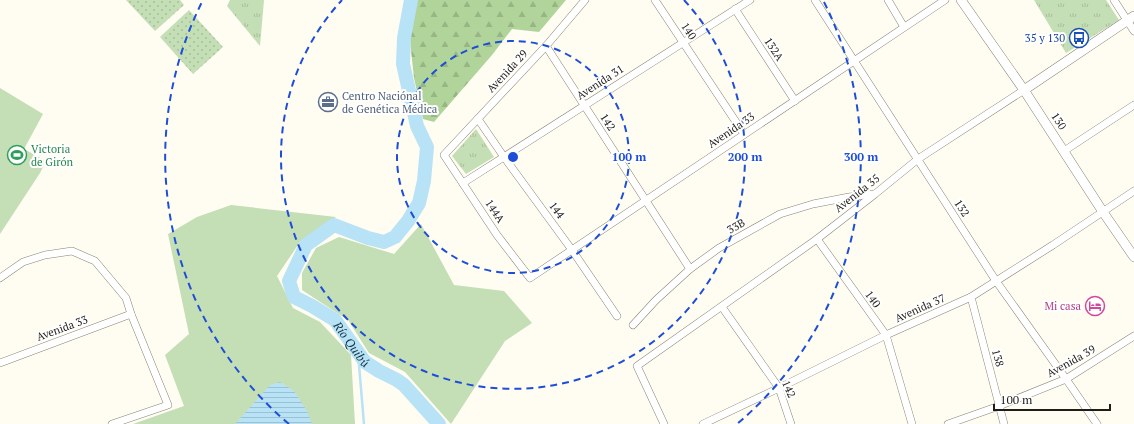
<svg xmlns="http://www.w3.org/2000/svg" width="1134" height="424" font-family="'PT Serif',serif">
	<style>
		.grass { fill: #c4deb5 }
		.forest { fill: url(#forest-firs) }
		.park { fill: url(#park-tufts) }
		.garden { fill: url(#garden-dots) }
		.water { fill: url(#water-rules) }
		.lines { fill: none; stroke-linecap: round; stroke-linejoin: round }
		.stream { stroke: #b8e2f6; stroke-width: 2.5 }
		.river { stroke: #b8e2f6; stroke-width: 14 }
		.minor-casing { stroke: #898475; stroke-width: 8 }
		.tertiary-casing { stroke: #898475; stroke-width: 10 }
		.minor { stroke: #fff; stroke-width: 7 }
		.tertiary { stroke: #fff; stroke-width: 9 }
		.ring { fill: none; stroke: #1d4ed8; stroke-width: 2; stroke-dasharray: 7 5 }
		.labels { text-anchor: middle; dominant-baseline: central; stroke-width: 4; stroke-linejoin: round; paint-order: stroke }
		.street-label { font-size: 11px; fill: #1f1d17; stroke: #fff }
		.transit-label { font-size: 11px; fill: #164399; stroke: #fff; text-anchor: end }
		.service-label { font-size: 11px; fill: #4e5e75; stroke: #fff; text-anchor: start }
		.leisure-label { font-size: 11px; fill: #27864d; stroke: #fff; text-anchor: start }
		.hotel-label { font-size: 11px; fill: #b23c85; stroke: #fff; text-anchor: end }
		.water-label { font-size: 12px; font-style: italic; fill: #143645; stroke: #fff }
		.centre { fill: #1d4ed8; stroke: #fff; stroke-width: 2 }
		.ring-label { font-size: 12px; text-anchor: middle; font-weight: bold; fill: #1d4ed8; stroke: #fff; stroke-width: 4; stroke-linejoin: round; paint-order: stroke }
	</style>
	<defs>
		<pattern id="forest-firs" width="22" height="20" patternUnits="userSpaceOnUse"><rect width="22" height="20" fill="#b0d49a"/><path d="M5 1l3.5 6h-7zM16 11l3.5 6h-7z" fill="#97b684"/></pattern>
		<pattern id="park-tufts" width="24" height="20" patternUnits="userSpaceOnUse"><rect width="24" height="20" fill="#c4deb5"/><path d="M3 7l-1-3M5 7V3M7 7l1-3M15 17l-1-3M17 17v-4M19 17l1-3" fill="none" stroke="#a8be9b"/></pattern>
		<pattern id="garden-dots" width="8" height="8" patternUnits="userSpaceOnUse"><rect width="8" height="8" fill="#c4deb5"/><path d="M2 2h.1M6 6h.1" fill="none" stroke="#a8be9b" stroke-width="1.8" stroke-linecap="round"/></pattern>
		<pattern id="water-rules" width="6" height="5" patternUnits="userSpaceOnUse"><rect width="6" height="5" fill="#b8e2f6"/><path d="M0 2.5h6" fill="none" stroke="#9ec1d2"/></pattern>
	</defs>
	<rect width="100%" height="100%" fill="#fffcf2"/>
	<g class="grass">
		<polygon points="0,88 43,114 24,149 46,161 40,173 0,234"/>
		<polygon points="231,205 336,217 300,242 277,276 293,308 320,322 351,355 355,424 133,424 184,406 165,355 189,334 168,234 197,217"/>
		<polygon points="421,224 454,285 504,291 532,323 505,341 451,424 405,372 369,353 348,320 302,290 302,273 316,248 339,237 394,254"/>
	</g>
	<polygon class="forest" points="406,0 566,0 539,32 512,29 492,55 434,122 423,119 414,78 410,41 404,18"/>
	<g class="park">
		<polygon points="230,0 264,0 260,46 227,6"/>
		<polygon points="1034,0 1106,0 1119,20 1066,53"/>
		<polygon points="476,129 494,157 466,174 452,156"/>
	</g>
	<g class="garden">
		<polygon points="126,0 180,0 184,5 155,31"/>
		<polygon points="189,10 223,47 193,74 160,37"/>
	</g>
	<polygon class="water" points="280,382 294,391 307,411 312,424 235,424 270,385"/>
	<g class="lines">
		<polyline class="stream" points="358,353 364,424"/>
		<path class="river" id="s1" d="M 411,0 L 404,38 L 403,64 L 417,126 L 427,147 L 424,181 L 419,203 L 408,221 L 395,237 L 384,242 L 368,238 L 334,225 L 306,245 L 289,281 L 294,297 L 312,306 L 335,320 L 365,362 L 379,371 L 397,380 L 404,385 L 439,424"/>
		<defs>
			<g id="minor">
				<polyline points="585,0 546,46 444,155 497,235 530,278 945,0"/>
				<polyline points="655,0 744,134"/>
				<polyline points="815,0 996,281 1066,379 1097,424"/>
				<polyline points="888,0 904,27"/>
				<polyline points="1114,0 1134,31"/>
				<polyline points="735,9 795,101"/>
				<polyline points="546,46 690,269"/>
				<polyline points="478,119 504,157 572,250 617,316"/>
				<polyline points="1064,151 1134,105"/>
				<polyline points="463,183 750,0"/>
				<polyline points="817,239 886,335 912,424"/>
				<polyline points="0,278 23,262 45,255 72,251 95,261 126,298 131,314 168,405 112,424"/>
				<polyline points="971,297 1004,424"/>
				<polyline points="722,307 779,388 791,424"/>
				<polyline points="633,325 656,300 690,269 719,248 780,214 813,204 849,197 874,194"/>
				<polyline points="0,363 131,314"/>
				<polyline points="664,424 637,366 817,239 875,194 918,159 1024,90"/>
				<polyline points="703,424 779,388 886,335 971,297 1053,245 1134,191"/>
				<polyline points="948,424 999,406 1066,379 1134,336"/>
			</g>
			<g id="tertiary">
				<polyline points="961,0 1024,90 1103,212 1134,257"/>
				<polyline points="1024,90 1134,16"/>
			</g>
		</defs>
		<use href="#minor" class="minor-casing"/>
		<use href="#tertiary" class="tertiary-casing"/>
		<use href="#minor" class="minor"/>
		<use href="#tertiary" class="tertiary"/>
	</g>
	<g class="ring">
		<circle cx="513" cy="157" r="116"/>
		<path d="M684 0A232 232 0 1 1 342 0"/>
		<path d="M289 424A348 348 0 0 1 202 2M824 2A348 348 0 0 1 737 424"/>
	</g>
	<defs>
		<symbol id="bus-ring" viewBox="-11 -11 22 22"><circle r="9.5" fill="#fff" stroke="#1a4fb4" stroke-width="1.5"/><path d="M-5-6H5V4H4V6H2V4H-2V6H-4V4H-5ZM-3.5-4V0h7V-4ZM-3.5 1.2v1.5H-2V1.2ZM2 1.2v1.5H3.5V1.2Z" fill="#1a4fb4"/></symbol>
		<symbol id="office-ring" viewBox="-11 -11 22 22"><circle r="9.5" fill="#fff" stroke="#5c6f8a" stroke-width="1.5"/><path d="M-6-3h4V-5.5h4V-3h4V5H-6ZM-1-4.5V-3h2v-1.5ZM-6 0V1H6V0Z" fill="#5c6f8a"/></symbol>
		<symbol id="stadium-ring" viewBox="-11 -11 22 22"><circle r="9.5" fill="#fff" stroke="#2e9e5b" stroke-width="1.5"/><path d="M0-5a6.5 5 0 1 0 0 10a6.5 5 0 1 0 0-10ZM-3.5-1.8h7v3.6h-7Z" fill="#2e9e5b"/></symbol>
		<symbol id="hotel-ring" viewBox="-11 -11 22 22"><circle r="9.5" fill="#fff" stroke="#d1479c" stroke-width="1.5"/><path d="M-6-4.5h1.5V1H6V5H4.5V3h-9V5H-6ZM-4 0a1.8 1.8 0 1 1 3.6 0ZM.5 0V-2.5h3Q6-2.5 6 0Z" fill="#d1479c"/></symbol>
	</defs>
	<g fill-rule="evenodd">
		<use href="#bus-ring" x="1068" y="27" width="22" height="22"/>
		<use href="#office-ring" x="317" y="91" width="22" height="22"/>
		<use href="#stadium-ring" x="6" y="144" width="22" height="22"/>
		<use href="#hotel-ring" x="1084" y="295" width="22" height="22"/>
	</g>
	<g class="labels">
		<g class="street-label">
			<text transform="translate(689 31) rotate(56)">140</text>
			<text transform="translate(774 49) rotate(57)">132A</text>
			<text transform="translate(507 71) rotate(-47)">Avenida 29</text>
			<text transform="translate(600 82) rotate(-33)">Avenida 31</text>
			<text transform="translate(1059 121) rotate(57)">130</text>
			<text transform="translate(608 122) rotate(57)">142</text>
			<text transform="translate(731 130) rotate(-34)">Avenida 33</text>
			<text transform="translate(857 193) rotate(-38)">Avenida 35</text>
			<text transform="translate(962 208) rotate(57)">132</text>
			<text transform="translate(557 210) rotate(53)">144</text>
			<text transform="translate(495 211) rotate(56)">144A</text>
			<text transform="translate(736 226) rotate(-29)">33B</text>
			<text transform="translate(873 299) rotate(54)">140</text>
			<text transform="translate(920 308) rotate(-24)">Avenida 37</text>
			<text transform="translate(62 328) rotate(-20)">Avenida 33</text>
			<text transform="translate(998 358) rotate(75)">138</text>
			<text transform="translate(1071 361) rotate(-29)">Avenida 39</text>
			<text transform="translate(789 389) rotate(66)">142</text>
		</g>
		<g class="transit-label">
			<text x="1065" y="38">35 y 130</text>
		</g>
		<g class="service-label">
			<text x="342" y="96">Centro Naciónal<tspan x="342" dy="13">de Genética Médica</tspan></text>
		</g>
		<g class="leisure-label">
			<text x="31" y="149">Victoria<tspan x="31" dy="13">de Girón</tspan></text>
		</g>
		<g class="hotel-label">
			<text x="1081" y="306">Mi casa</text>
		</g>
		<g class="water-label">
			<text stroke="none"><textPath href="#s1" startOffset="482">Río Quibú</textPath></text>
		</g>
	</g>
	<circle cx="513" cy="157" r="6" class="centre"/>
	<g class="ring-label">
		<text x="629" y="161">100 m</text>
		<text x="745" y="161">200 m</text>
		<text x="861" y="161">300 m</text>
	</g>
	<path d="M994 404v6h116v-6" fill="none" stroke="#1f1d17" stroke-width="2"/>
	<text x="1000" y="404" font-size="12" fill="#1f1d17" stroke="#ffffff" stroke-width="3" paint-order="stroke">100 m</text>
</svg>
